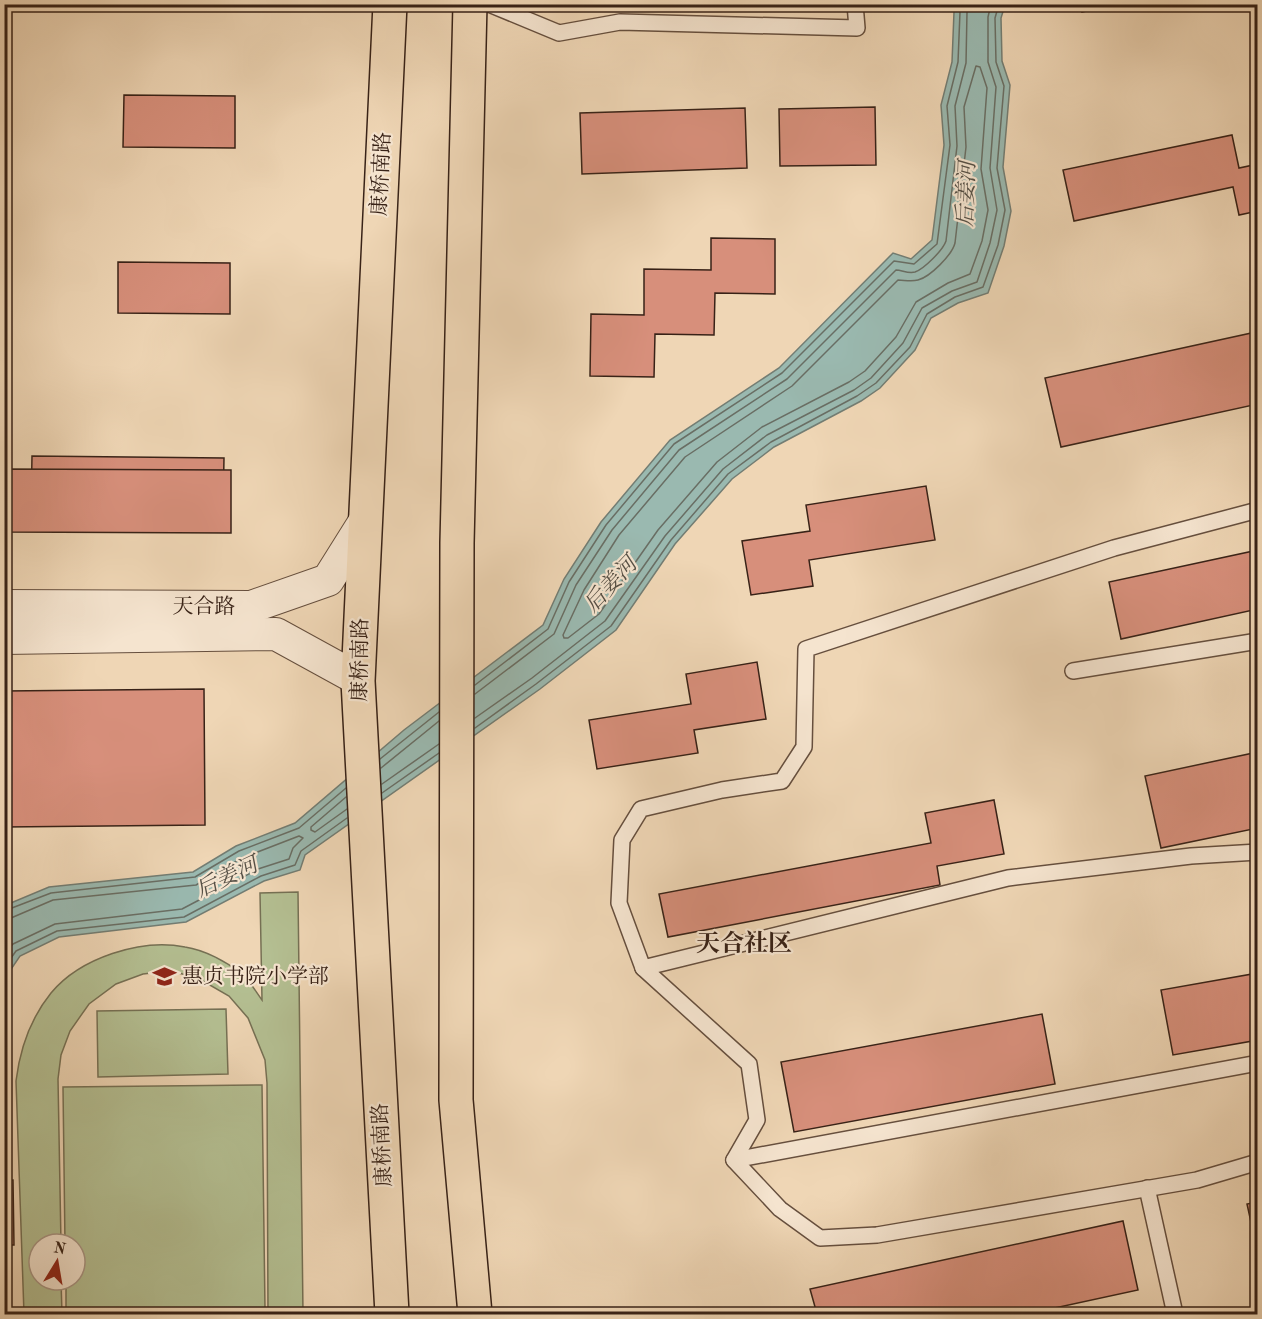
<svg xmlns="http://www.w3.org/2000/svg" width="1262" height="1319" font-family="'Old Standard TT','Noto Serif SC',serif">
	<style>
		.green { fill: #b4bf92; stroke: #767054; stroke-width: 1.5 }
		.water { fill: #9ab9b0; stroke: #737d73; stroke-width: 1.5 }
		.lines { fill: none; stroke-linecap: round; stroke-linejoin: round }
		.shore { stroke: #696e64; stroke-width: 1.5 }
		.building { fill: #d78f7b; stroke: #382217; stroke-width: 1.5 }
		.lane-casing { stroke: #664f3e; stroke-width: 18 }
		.street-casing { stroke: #664f3e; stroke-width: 34 }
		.primary-casing { stroke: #382217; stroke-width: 36 }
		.lane { stroke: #f5e4cf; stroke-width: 15 }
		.street { stroke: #f5e4cf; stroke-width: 32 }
		.primary { stroke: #efd6b5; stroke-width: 33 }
		.labels { text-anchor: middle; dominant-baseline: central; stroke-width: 4.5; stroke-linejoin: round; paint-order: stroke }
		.street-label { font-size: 21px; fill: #382217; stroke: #f5e4cf }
		.poi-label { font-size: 21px; fill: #382217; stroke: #f5e4cf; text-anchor: start }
		.water-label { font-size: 22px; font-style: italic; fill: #554f45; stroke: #f5e4cf }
		.quarter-label { font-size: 24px; font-weight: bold; fill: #382217; stroke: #f5e4cf }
	</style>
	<rect width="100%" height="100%" fill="#efd6b5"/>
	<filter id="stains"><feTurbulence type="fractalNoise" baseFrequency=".00333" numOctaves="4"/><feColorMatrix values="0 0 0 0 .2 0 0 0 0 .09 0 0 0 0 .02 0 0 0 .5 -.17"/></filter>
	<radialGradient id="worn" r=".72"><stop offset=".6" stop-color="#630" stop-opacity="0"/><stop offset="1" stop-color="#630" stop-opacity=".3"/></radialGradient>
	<g class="green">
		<path d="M 298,892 L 303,1314 L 268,1314 L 267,1083 L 265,1060 L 248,1018 L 229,996 L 196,977 L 169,971 L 143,974 L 116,984 L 89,1004 L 70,1031 L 61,1055 L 58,1079 L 61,1244 L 39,1244 L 39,1280 L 61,1280 L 62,1314 L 24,1314 L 16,1081 C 20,1048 30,1019 51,993 C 80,958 141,938 185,947 C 205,950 227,962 242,974 C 250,981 256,992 262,1000 L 260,893 Z"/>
		<polygon points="226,1009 228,1074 98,1077 97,1011"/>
		<polygon points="262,1085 265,1309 66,1311 66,1280 75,1280 75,1244 65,1244 63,1087"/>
	</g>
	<polygon class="water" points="949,5 1005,5 1001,18 1002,61 1010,85 1003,167 1011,211 1004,246 988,293 958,303 931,318 915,350 880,388 861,401 774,447 732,479 675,544 616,630 540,689 305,855 300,870 264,881 186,922 59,937 20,956 5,978 6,905 49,887 193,872 236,846 295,823 404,730 543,625 564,579 601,522 670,440 779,368 893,253 911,259 932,240 944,145 941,105 952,62 954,12"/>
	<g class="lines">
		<g class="shore">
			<path d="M 976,66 L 980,67 L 987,88 L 981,169 L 988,210 L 982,241 L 970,274 L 948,283 L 916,302 L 896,337 L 865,371 L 849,382 L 762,427 L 717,462 L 658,530 L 599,614 L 568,638 L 564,638 L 563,635 L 584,590 L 619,535 L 685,457 L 792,386 L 898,280 C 904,280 911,282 918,280 C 930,277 952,255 955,243 L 966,147 L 964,107 Z"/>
			<polyline points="475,685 548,629 569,582 606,525 674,444 782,373 894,261 914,264 937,244 950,145 947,106 958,62 960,12 956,4"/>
			<path d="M 475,694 L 554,634 L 576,585 L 612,530 L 679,450 L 787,379 L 896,270 C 902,270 908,274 915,272 C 924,269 943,250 946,241 L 957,146 L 955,106 L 966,63 L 967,12 L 965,4"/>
			<polyline points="475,718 532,678 605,621 665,536 723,469 767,435 854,390 871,378 903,343 922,308 952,291 977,282 990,243 997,210 990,168 996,87 988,62 988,17 991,4"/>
			<polyline points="475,728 536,684 611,626 671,540 728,474 771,442 857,396 876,383 910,347 927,314 955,297 983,287 998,245 1005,210 997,168 1004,86 996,62 995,18 999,4"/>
			<polyline points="380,759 439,712"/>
			<polyline points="381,768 439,721"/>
			<polyline points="382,784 439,744"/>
			<polyline points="382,793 439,753"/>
			<polyline points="346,797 311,827 311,830 315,832 347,809"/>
			<polyline points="4,911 51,893 195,877 239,851 299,828 346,788"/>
			<polyline points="4,918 11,918 53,900 196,885 242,858 299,836 303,838 293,848 289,859 258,869 182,909 55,924 13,944 4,954"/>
			<polyline points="4,968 16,951 57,931 184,917 261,876 295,865 301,851 347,818"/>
		</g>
	</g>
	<g class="building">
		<polygon points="1081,4 1117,4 1082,12"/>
		<polygon points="4,51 10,51 9,104 4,104"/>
		<polygon points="124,95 235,96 235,148 123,147"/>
		<polygon points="875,107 876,165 780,166 779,109"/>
		<polygon points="745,108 747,168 582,174 580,113"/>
		<polygon points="1232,135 1239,168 1258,164 1258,211 1239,215 1233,187 1074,221 1063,170"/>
		<polygon points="711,238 775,239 775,294 715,293 714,335 655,334 654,377 590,376 591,314 644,315 644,269 711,270"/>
		<polygon points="118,262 230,263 230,314 118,313"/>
		<polygon points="1256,332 1258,404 1061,447 1045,378"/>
		<polygon points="32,456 224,458 223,511 31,509"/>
		<polygon points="4,469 231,470 231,533 4,532"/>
		<polygon points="926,486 935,540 809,560 813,586 751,595 742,541 810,531 806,505"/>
		<polygon points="1258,550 1258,609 1121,639 1109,582"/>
		<polygon points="757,662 766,719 694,730 698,753 597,769 589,720 691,704 686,674"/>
		<polygon points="204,689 205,825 4,827 4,691"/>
		<polygon points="1258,752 1258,828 1161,848 1145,776"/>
		<polygon points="994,800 1004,854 937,866 940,885 668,937 659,894 931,843 925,813"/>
		<polygon points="1258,973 1258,1040 1173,1055 1161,990"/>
		<polygon points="1042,1014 1055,1084 794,1132 781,1062"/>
		<polygon points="13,1180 14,1245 4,1245 4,1181"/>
		<polygon points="1258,1202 1258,1254 1247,1204"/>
		<polygon points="1123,1221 1138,1290 1027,1314 817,1314 810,1289"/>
		<rect x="4" y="1292" width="7" height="22"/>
	</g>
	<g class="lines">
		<defs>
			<g id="lane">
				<polyline points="489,4 559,33 620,22 857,28 855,4"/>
				<polyline points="1258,510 1114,548 806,649 804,747 782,781 722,790 641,809 622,840 619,903 643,968 749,1064 757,1120 734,1160 780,1209 820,1238 877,1235 1197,1180 1258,1162"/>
				<polyline points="1073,671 1258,641"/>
				<polyline points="643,968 1008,878 1191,856 1258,852"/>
				<polyline points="734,1160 1258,1063"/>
				<polyline points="1147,1188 1175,1314"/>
			</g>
			<g id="street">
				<polyline points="4,606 251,607 328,580 365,521"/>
				<polyline points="4,638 276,634 358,679"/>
			</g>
			<g id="primary">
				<polyline points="390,4 358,681 392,1314"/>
				<polyline points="470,4 457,543 456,1100 475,1314"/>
			</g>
		</defs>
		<use href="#lane" class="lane-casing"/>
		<use href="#street" class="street-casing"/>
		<use href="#primary" class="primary-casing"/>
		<use href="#lane" class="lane"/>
		<use href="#street" class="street"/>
		<use href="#primary" class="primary"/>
	</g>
	<defs>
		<symbol id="school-bare" viewBox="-9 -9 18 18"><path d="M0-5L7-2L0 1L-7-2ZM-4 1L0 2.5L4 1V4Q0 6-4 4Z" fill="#8f2418" stroke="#f5e4cf" stroke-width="2.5" paint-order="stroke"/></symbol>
	</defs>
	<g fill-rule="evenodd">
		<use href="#school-bare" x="148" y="960" width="33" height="33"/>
	</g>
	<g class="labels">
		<g class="street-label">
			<text transform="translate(382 174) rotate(-87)">康桥南路</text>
			<text x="204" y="607">天合路</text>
			<text transform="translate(361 660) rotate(-89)">康桥南路</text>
			<text transform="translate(383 1145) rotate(-93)">康桥南路</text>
		</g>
		<g class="poi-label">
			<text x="182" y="977">惠贞书院小学部</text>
		</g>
		<g class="water-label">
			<text transform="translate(967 194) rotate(-88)">后姜河</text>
			<text transform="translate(611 585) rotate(-47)">后姜河</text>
			<text transform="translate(227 878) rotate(-25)">后姜河</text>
		</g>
		<g class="quarter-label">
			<text x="744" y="945">天合社区</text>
		</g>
	</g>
	<rect width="1262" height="1319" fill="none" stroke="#efd6b5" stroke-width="24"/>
	<rect x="6" y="6" width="1250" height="1307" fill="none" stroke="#382217" stroke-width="3"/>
	<rect x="12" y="12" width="1238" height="1295" fill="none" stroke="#382217" stroke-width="1.5"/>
	<g transform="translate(57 1262) rotate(11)"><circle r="28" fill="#f5e4cf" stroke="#a99685" stroke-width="1.5"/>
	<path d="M0-4.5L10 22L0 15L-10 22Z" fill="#8f2418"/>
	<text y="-9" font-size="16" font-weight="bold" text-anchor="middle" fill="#382217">N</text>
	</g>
	<rect width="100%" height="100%" filter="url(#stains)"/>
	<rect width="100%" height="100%" fill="url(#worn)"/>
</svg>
